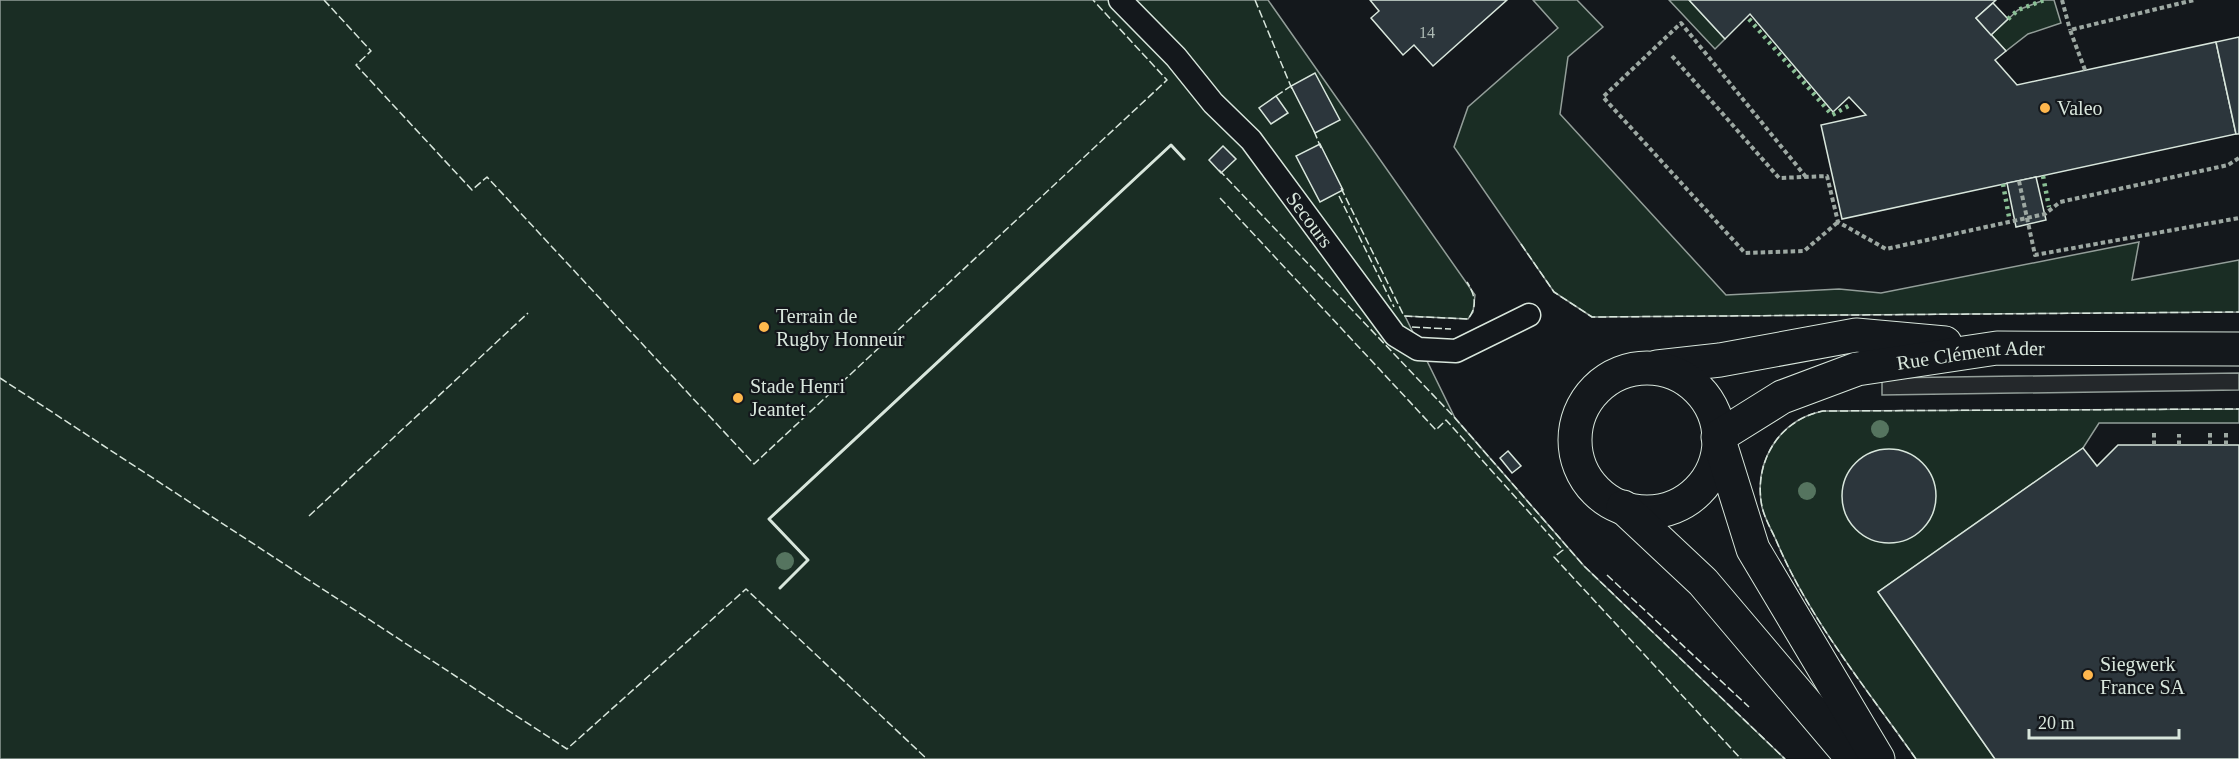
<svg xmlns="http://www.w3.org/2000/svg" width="2239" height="759" font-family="Georgia,serif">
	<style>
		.green { fill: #1a2d24; stroke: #939e99; stroke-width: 1.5 }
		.parking { fill: #24282b; stroke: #939e99; stroke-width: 1.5 }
		.building { fill: #2c363c; stroke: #d8e6dc; stroke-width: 1.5 }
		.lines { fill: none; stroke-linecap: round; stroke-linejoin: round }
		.lane-casing { stroke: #d8e6dc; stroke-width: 25 }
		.street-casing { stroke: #d8e6dc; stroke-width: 35 }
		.path { stroke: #9da8a2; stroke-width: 4; stroke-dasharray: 4.5 3; stroke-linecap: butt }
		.lane { stroke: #14181c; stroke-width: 22 }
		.street { stroke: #14181c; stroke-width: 33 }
		.hedge { stroke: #8ac095; stroke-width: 4.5; stroke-dasharray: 3 4.5; stroke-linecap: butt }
		.fence { stroke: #d8e6dc; stroke-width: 1.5; stroke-dasharray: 8 3; stroke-linecap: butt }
		.wall { stroke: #d8e6dc; stroke-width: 3 }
		.tree { fill: #55745f }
		.poi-dot { fill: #ffb74d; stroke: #14181c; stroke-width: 2 }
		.labels { text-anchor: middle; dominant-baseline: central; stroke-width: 4.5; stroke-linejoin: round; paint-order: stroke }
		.number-label { font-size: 16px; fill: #adbab4 }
		.poi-label { font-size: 20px; fill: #d8e6dc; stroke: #14181c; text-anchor: start }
		.street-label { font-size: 20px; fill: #d8e6dc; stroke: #14181c }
	</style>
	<rect width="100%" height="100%" fill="#14181c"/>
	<g class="green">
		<polygon points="0,0 1268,0 1475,295 1473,312 1468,319 1405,316 1455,418 1584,566 1785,759 0,759"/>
		<polygon points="1533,0 1577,0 1603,27 1568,57 1560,114 1726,295 1839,289 1881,293 2139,242 2132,280 2239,260 2239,312 1592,317 1554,292 1454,147 1468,107 1558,28"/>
		<polygon points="1669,0 1689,0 1725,39 1715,49"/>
		<polygon points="2044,0 2054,0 2061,23 2028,34 2006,51 1991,35 2018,10"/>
		<path d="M 2239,409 L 2239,423 L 2099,423 L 2083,448 L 1878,592 L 1995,759 L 1916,759 C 1867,689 1809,619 1776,540 C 1771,529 1765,519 1762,507 C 1753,462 1779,420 1823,411 Z"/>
	</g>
	<polygon class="parking" points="2239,373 2239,390 1882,395 1882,378"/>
	<g class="building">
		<polygon points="1370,0 1507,0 1433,66 1414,45 1403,55 1371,18 1379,11"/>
		<polygon points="1689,0 1996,0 1976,18 2006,51 1995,60 2017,85 2216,42 2236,134 1842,219 1821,125 1866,115 1849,97 1833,112 1750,14 1725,39"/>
		<polygon points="1993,3 2008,19 1991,35 1976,18"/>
		<polygon points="2239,37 2239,134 2236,134 2216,42"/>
		<polygon points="1315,73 1340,120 1315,133 1291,86"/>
		<polygon points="1276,96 1288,113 1271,124 1259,108"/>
		<polygon points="1320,144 1343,190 1320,202 1296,156"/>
		<polygon points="1223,146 1236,159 1221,173 1209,160"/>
		<polygon points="2036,177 2046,220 2016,227 2007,183"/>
		<polygon points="2118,445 2239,445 2239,759 1995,759 1878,592 2083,448 2097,466"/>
		<circle cx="1889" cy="496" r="47"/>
		<polygon points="1508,451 1521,466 1512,473 1500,458"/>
	</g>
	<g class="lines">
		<defs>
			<g id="lane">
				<path id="s1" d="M 1120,0 L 1176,57 L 1213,103 L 1251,140 L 1395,335 L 1418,349 L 1456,351 L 1529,315"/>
			</g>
			<g id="street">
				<polyline points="1657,367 1720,360 1856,335 1945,343"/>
				<circle cx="1647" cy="440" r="72"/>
				<polyline points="1623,507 1703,582 1853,759"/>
				<path id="s2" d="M 1878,759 L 1753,549 L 1718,437 L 1782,397 L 1857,369 L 1997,348 L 2239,349"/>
			</g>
		</defs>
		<use href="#lane" class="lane-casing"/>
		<use href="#street" class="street-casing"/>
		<g class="path">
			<polyline points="2062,0 2070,30"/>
			<polyline points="1672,56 1779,178 1827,176 1838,222 1886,249 2045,214 2060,202 2228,165 2239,158"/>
			<polyline points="2085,70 2070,30 2194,0"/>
			<polyline points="1806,177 1681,23 1603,97 1745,253 1804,251 1838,222"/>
			<polyline points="2019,181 2035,255 2239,218"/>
			<polyline points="2154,433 2154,445"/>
			<polyline points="2179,445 2179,434"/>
			<polyline points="2210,445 2210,433"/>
			<polyline points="2226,445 2226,433"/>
		</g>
		<use href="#lane" class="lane"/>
		<use href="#street" class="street"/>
		<g class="hedge">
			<polyline points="1749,19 1832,115 1852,104"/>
			<polyline points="2008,19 2018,10 2044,0"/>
			<polyline points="2043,176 2049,207"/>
			<polyline points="2003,184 2009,217"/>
		</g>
		<g class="fence">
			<polyline points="324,0 371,51 356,65 472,190 487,177 754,464 1167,80 1093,0"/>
			<polyline points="1255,0 1292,89"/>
			<polyline points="1276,96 1291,86"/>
			<polyline points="1314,131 1321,148"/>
			<polyline points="1219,170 1455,418 1584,566 1785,759"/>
			<path d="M 1341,188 L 1404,316 L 1468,319 C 1478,306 1475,295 1467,282"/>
			<polyline points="1339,196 1394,307"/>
			<polyline points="1220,198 1436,430 1446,420 1563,550 1554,557 1741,759"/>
			<polyline points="1521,244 1554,292 1592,317 2239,312"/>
			<polyline points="1412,327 1451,329"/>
			<polyline points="0,378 567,749 746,589 927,759"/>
			<polyline points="309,516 528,313"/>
			<polyline points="1607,575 1749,707"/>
			<path d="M 1916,759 C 1867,689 1809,619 1776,540 C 1771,529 1765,519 1762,507 C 1753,462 1779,420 1823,411 L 2239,409"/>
		</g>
		<polyline class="wall" points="780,588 808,560 769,519 1171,145 1184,159"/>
	</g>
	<g class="tree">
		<circle cx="1880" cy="429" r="9"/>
		<circle cx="1807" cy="491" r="9"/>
		<circle cx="785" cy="561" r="9"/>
	</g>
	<g class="poi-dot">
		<circle cx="2045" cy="108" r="6"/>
		<circle cx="764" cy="327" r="6"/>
		<circle cx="738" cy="398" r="6"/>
		<circle cx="2088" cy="675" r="6"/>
	</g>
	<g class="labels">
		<g class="number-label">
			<text x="1427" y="32">14</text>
		</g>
		<g class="poi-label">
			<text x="2057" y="108">Valeo</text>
			<text x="776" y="316">Terrain de<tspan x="776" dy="23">Rugby Honneur</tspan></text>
			<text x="750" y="386">Stade Henri<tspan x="750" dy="23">Jeantet</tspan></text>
			<text x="2100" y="664">Siegwerk<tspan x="2100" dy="23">France SA</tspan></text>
		</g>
		<g class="street-label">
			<text stroke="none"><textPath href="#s1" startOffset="291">Secours</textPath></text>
			<text stroke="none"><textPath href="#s2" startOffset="632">Rue Clément Ader</textPath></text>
		</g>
	</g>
	<path d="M2029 729v9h150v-9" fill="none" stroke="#d8e6dc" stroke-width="3"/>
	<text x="2038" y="729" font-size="18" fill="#d8e6dc" stroke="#14181c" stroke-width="4.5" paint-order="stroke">20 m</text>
</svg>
